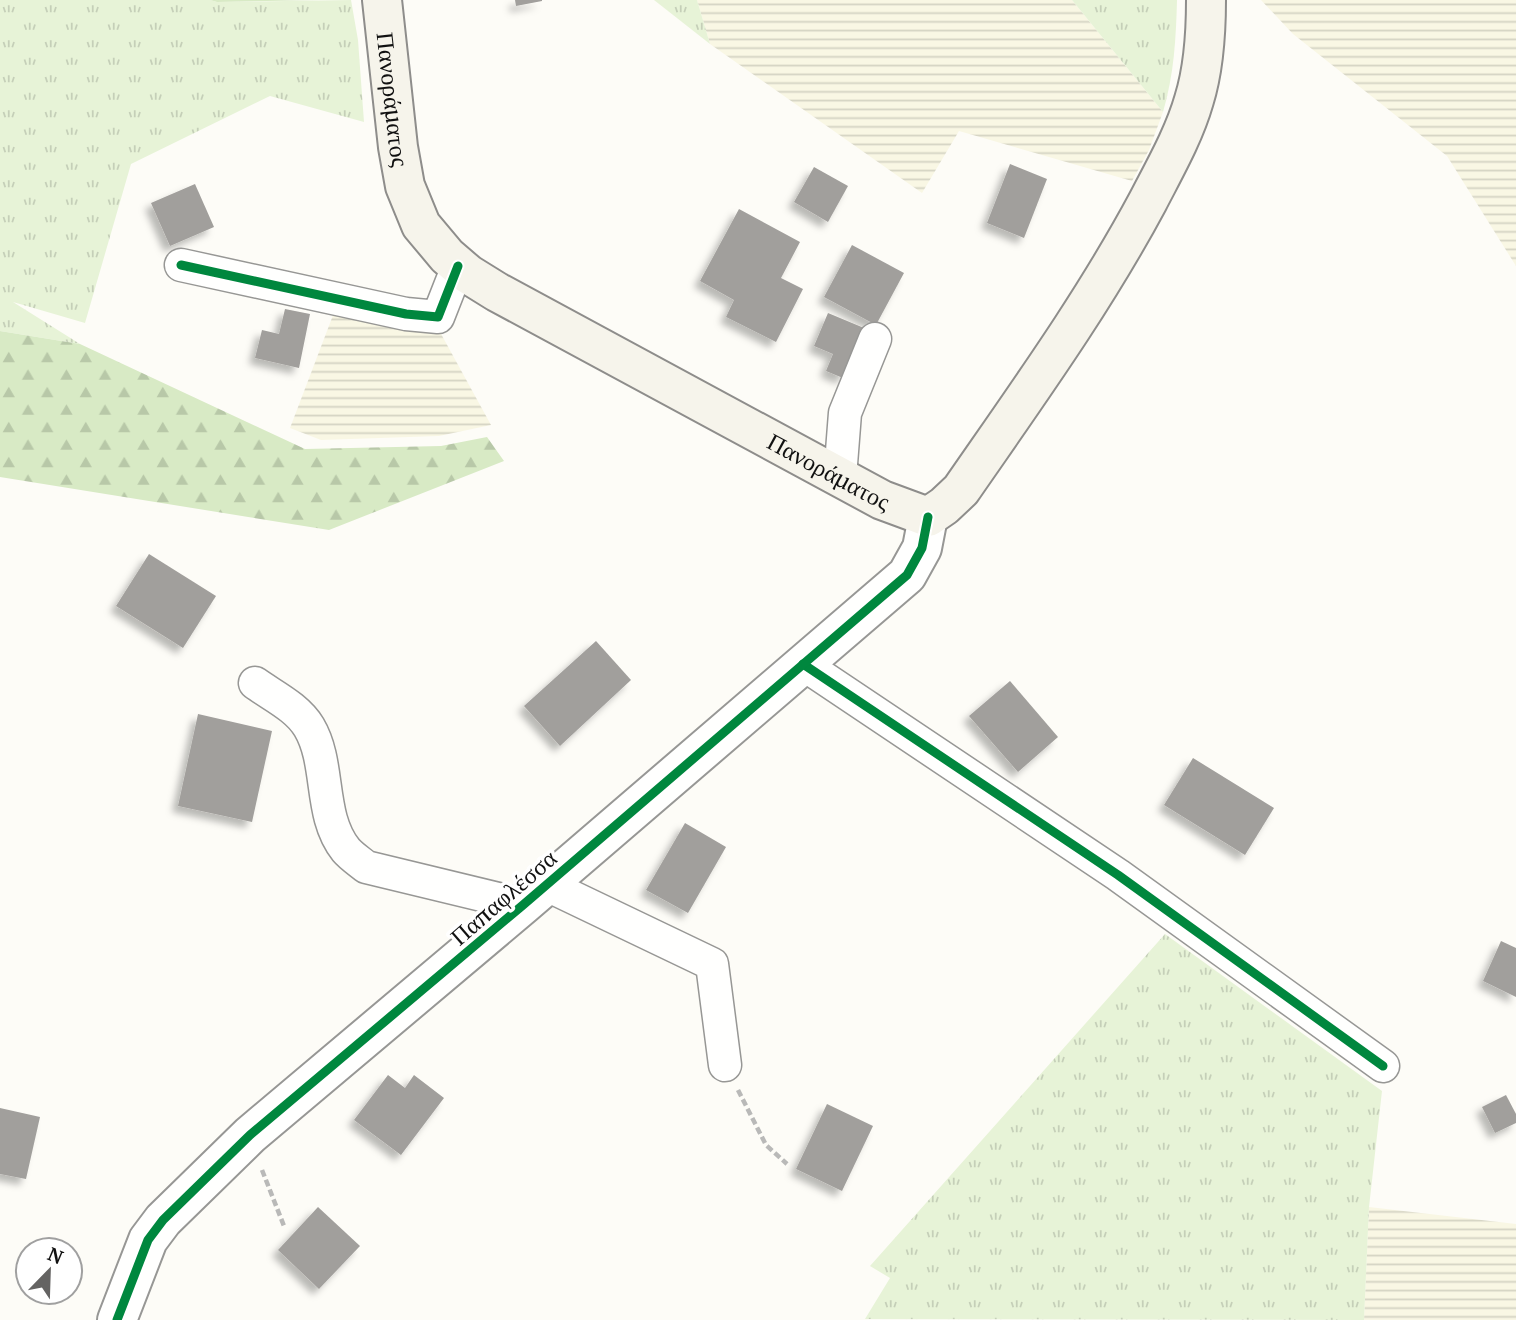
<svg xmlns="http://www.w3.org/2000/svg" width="1516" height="1320" font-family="'PT Serif',serif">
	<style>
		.farmland { fill: url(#farmland-rules) }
		.grass { fill: url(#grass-tufts) }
		.forest { fill: url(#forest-firs) }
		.building { fill: #a19f9c; filter: url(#shadow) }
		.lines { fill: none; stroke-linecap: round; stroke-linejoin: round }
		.minor-casing { stroke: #979795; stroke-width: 35 }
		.tertiary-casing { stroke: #979795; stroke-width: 42 }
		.secondary-casing { stroke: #8e8d8b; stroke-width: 42 }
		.path { stroke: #b9b9b8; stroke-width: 4.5; stroke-dasharray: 7 3.5; stroke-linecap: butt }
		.minor { stroke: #fffffe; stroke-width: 32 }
		.tertiary { stroke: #fffffe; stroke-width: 38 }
		.secondary { stroke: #f6f4eb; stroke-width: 38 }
		.cycleway-casing { stroke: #fff; stroke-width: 13 }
		.cycleway { stroke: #00873e; stroke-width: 9 }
		.labels { text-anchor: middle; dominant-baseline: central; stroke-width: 7; stroke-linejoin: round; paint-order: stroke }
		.street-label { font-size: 24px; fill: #111; stroke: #fff }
	</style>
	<defs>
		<pattern id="farmland-rules" width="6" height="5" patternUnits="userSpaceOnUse" patternTransform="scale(1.75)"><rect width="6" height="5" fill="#f9f7e4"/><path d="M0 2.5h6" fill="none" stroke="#d4d3c3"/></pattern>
		<pattern id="grass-tufts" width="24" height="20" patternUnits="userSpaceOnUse" patternTransform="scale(1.75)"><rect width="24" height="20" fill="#e7f3d7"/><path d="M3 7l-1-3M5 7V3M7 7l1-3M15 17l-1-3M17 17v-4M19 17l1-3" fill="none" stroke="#c5cfb8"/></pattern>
		<pattern id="forest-firs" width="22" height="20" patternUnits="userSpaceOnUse" patternTransform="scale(1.75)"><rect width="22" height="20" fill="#d8eac5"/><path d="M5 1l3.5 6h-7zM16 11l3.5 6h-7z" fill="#b8c8a8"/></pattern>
		<filter id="shadow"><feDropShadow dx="-6" dy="6" stdDeviation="3.5" flood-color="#0004"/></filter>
	</defs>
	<rect width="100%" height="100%" fill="#fdfcf7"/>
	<g class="farmland">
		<polygon points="697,0 1072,0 1163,112 1149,150 1132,181 959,131 922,193 710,44"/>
		<polygon points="1261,0 1516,0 1516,266 1447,156 1293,34"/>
		<polygon points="335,310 440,332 491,425 439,436 321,440 290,428"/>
		<polygon points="1369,1207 1516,1224 1516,1320 1364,1320"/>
	</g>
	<g class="grass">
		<polygon points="0,0 210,0 217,2 351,0 358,40 364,122 270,96 131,164 85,323 13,302 80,344 0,331"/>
		<polygon points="654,0 697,0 710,44"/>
		<path d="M 1072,0 L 1177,0 C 1176,39 1174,74 1163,112 Z"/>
		<polygon points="1165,934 1382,1091 1369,1207 1364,1320 865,1319 890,1278 870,1266"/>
	</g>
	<g class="forest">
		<polygon points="210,0 319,0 217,2"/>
		<polygon points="0,331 80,344 305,449 441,446 487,437 504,461 329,530 0,477"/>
	</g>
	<g class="building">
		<polygon points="515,0 542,0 542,1 516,6"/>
		<polygon points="1010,164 1047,179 1024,238 987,223"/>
		<polygon points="814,167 848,186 828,222 794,202"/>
		<polygon points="195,184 214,227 170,246 151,203"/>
		<polygon points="739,209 800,242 781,278 803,289 776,342 726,317 734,300 700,281"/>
		<polygon points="852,245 904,273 876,325 824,297"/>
		<polygon points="285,309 310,314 299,368 255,358 262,330 279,334"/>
		<polygon points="828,313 864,328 843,378 826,371 833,354 814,346"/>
		<polygon points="149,554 216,596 183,648 116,606"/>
		<polygon points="596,641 631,680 560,746 524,706"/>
		<polygon points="1010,681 1058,737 1018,772 969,716"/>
		<polygon points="198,714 272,731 252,822 178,806"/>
		<polygon points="1193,758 1274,808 1245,855 1164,805"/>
		<polygon points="685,823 726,847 688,913 646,890"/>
		<polygon points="1501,941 1516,948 1516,997 1483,981"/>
		<polygon points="388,1075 405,1088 414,1075 444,1098 401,1155 354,1120"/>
		<polygon points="1506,1095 1516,1114 1516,1123 1495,1133 1482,1107"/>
		<polygon points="827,1104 873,1126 842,1191 796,1169"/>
		<polygon points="0,1108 40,1117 26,1179 0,1174"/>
		<polygon points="318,1207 360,1246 319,1289 278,1250"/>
	</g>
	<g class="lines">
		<defs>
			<g id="minor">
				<polyline points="181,265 406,314 438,317 458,266"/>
				<polyline points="840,477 845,413 875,339"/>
				<polyline points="803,664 1118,875 1383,1066"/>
				<path d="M 255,683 C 273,696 297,707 309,727 C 331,764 318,815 346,850 C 351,856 360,862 366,867 L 523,905"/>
				<polyline points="547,885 712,964 725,1065"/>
			</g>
			<polyline id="tertiary" points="117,1320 148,1240 163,1220 250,1135 523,905 907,575 922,548 928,517"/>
			<g id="secondary">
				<path id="s1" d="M 382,0 L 398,147 L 405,186 L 421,225 L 447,256 L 468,274 L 497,292 L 882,500 L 928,517 L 944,506 L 961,490 C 1026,396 1094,302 1148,201 C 1165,168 1184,135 1194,100 C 1204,68 1206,33 1206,0"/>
			</g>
		</defs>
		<use href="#minor" class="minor-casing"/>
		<use href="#tertiary" class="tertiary-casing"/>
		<use href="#secondary" class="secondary-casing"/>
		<g class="path">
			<polyline points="738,1090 766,1145 787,1164"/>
			<polyline points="262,1170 284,1226"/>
		</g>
		<use href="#minor" class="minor"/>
		<use href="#tertiary" class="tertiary"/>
		<use href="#secondary" class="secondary"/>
		<defs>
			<g id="cycleway">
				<polyline points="181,265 406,314 438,317 458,266"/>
				<polyline points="803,664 1118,875 1383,1066"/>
				<polyline points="117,1320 148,1240 163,1220 250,1135 523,905 907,575 922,548 928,517"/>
			</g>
		</defs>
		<use href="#cycleway" class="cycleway-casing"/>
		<use href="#cycleway" class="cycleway"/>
	</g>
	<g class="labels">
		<g class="street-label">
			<text stroke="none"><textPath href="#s1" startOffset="100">Πανοράματος</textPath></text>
			<text stroke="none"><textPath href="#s1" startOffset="709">Πανοράματος</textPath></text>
			<text transform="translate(503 897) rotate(-41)">Παπαφλέσσα</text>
		</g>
	</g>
	<g transform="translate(49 1271) rotate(23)"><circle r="33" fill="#ffffff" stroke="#a0a0a0" stroke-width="2"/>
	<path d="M0-5L12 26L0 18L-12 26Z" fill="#646362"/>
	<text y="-10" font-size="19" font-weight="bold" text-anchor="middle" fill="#111111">N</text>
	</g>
</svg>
